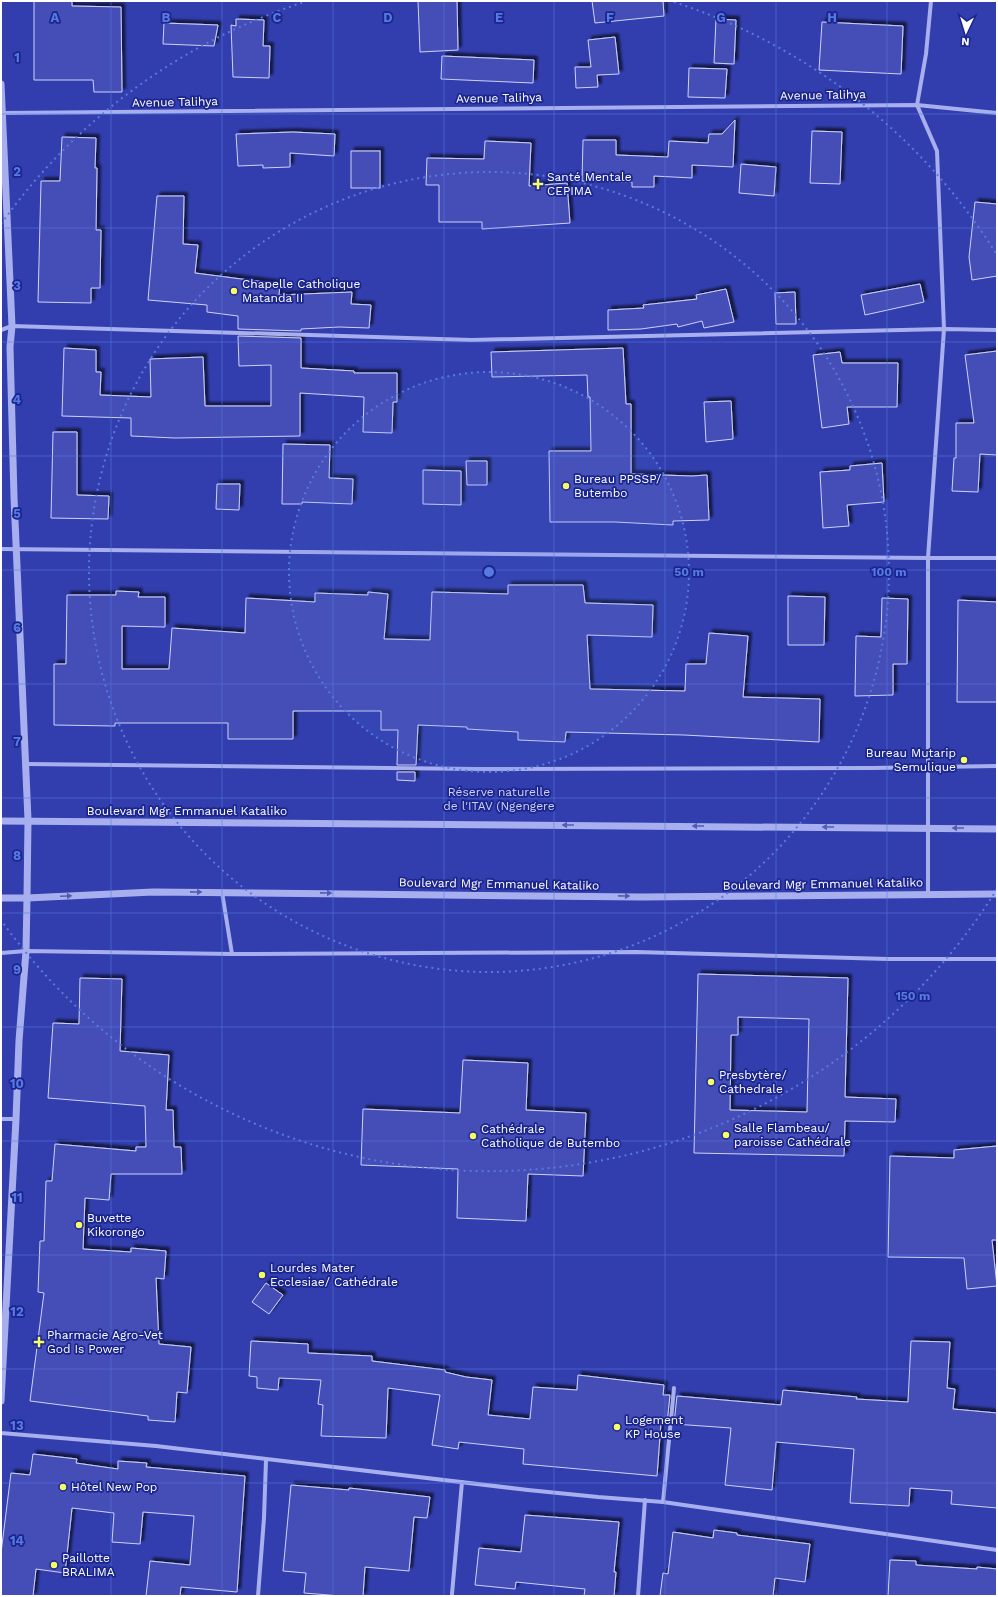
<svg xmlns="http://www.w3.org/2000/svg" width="998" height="1597" font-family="'Work Sans',sans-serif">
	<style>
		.green { fill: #323eae }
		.building { fill: #444eb6; stroke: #ced2fa; fill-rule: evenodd; filter: url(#shadow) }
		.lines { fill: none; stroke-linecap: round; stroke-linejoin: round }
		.minor { stroke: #a8afee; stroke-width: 4 }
		.tertiary { stroke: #a8afee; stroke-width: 7 }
		.oneway { fill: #535cb4 }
		.grid { fill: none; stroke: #567ae2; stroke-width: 1; stroke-opacity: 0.55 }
		.ring { fill: none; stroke: #567ae2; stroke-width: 2; stroke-dasharray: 2 4 }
		.poi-dot { fill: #f5ff65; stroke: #1b258e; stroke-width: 1.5 }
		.labels { text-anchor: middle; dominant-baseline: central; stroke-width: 3.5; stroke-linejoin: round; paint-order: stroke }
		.street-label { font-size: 12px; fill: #fff; stroke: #1b258e }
		.poi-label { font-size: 12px; fill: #fff; stroke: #1b258e; text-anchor: start }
		.park-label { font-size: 12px; fill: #ced2fa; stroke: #1b258e }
		.grid-label { font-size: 13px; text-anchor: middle; font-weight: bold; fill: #567ae2; stroke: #1b258e; stroke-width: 3.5; stroke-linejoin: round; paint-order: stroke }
		.centre { fill: #567ae2; stroke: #1b258e; stroke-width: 2 }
		.ring-label { font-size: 12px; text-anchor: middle; font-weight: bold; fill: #567ae2; stroke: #1b258e; stroke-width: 3.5; stroke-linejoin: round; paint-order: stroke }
	</style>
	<defs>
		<filter id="shadow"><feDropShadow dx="3.5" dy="-3.5" stdDeviation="1" flood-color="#0009"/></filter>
	</defs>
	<rect width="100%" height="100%" fill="#1b258e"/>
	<rect class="green" x="1" y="1" width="996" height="1595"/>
	<g class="building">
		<polygon points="34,1 72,1 72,6 121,7 122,92 94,92 93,80 34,80"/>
		<polygon points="418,1 457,1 458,50 420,52"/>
		<polygon points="592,1 663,1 664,16 595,23"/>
		<polygon points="236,19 264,20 263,46 270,46 269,78 233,77 231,25 236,26"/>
		<polygon points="716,19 736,20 734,64 714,63"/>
		<polygon points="822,22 903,26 901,74 819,70"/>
		<polygon points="164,23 218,25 214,46 163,44"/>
		<polygon points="615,37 619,74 597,75 598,87 576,88 575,67 591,67 588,40"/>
		<polygon points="442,56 534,60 533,83 441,79"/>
		<polygon points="689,68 727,69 725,98 688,97"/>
		<polygon points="735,120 733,167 692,165 692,178 654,176 654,187 632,187 632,182 582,181 583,140 616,140 616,155 668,157 669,141 708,143 709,134 722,134"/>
		<polygon points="812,131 842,132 840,184 810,183"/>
		<polygon points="293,132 335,134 334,156 290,153 290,167 263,168 263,165 238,166 236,134"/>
		<polygon points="62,137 96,138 95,168 97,168 96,230 101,230 100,288 91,288 91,303 38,302 41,181 60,181"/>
		<polygon points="485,141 531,143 529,186 567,183 570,223 482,229 482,222 439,222 439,185 426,185 427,158 484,159"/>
		<rect x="351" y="151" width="29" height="37"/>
		<polygon points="741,164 776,167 774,196 739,193"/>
		<polygon points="157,196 184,196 183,244 198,245 195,273 280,284 279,295 352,292 351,304 371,305 369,328 339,327 301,329 301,331 238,329 238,316 207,312 207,305 148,300"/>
		<polygon points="975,202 997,204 997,276 972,280 969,257"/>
		<polygon points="920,284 924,302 865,315 861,295"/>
		<polygon points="726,289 734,322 704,328 702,321 678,327 677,324 641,329 608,330 608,310 644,308 643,305 697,299 696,295"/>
		<polygon points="795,292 796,324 776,324 775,293"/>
		<polygon points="238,336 301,338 301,368 354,371 354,373 397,373 397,402 393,402 392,433 363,432 364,397 300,393 300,436 175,438 131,436 131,418 62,416 64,348 96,350 96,372 101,372 100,395 151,397 150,359 203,357 205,406 271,406 271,365 239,366"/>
		<polygon points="623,348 626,404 631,404 631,474 692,476 707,475 709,520 673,521 673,525 615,522 550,522 549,451 591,451 590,397 588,397 587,375 492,377 491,352"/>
		<polygon points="997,351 997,455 980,454 978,492 952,491 954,458 956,458 956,423 974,423 965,355"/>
		<polygon points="840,352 842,363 898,363 897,407 847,407 849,424 822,428 813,355"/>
		<polygon points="731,401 733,439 706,442 704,402"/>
		<polygon points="53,432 77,432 77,495 109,496 108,519 51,518"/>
		<polygon points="283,444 330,445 329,478 353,479 352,504 302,502 302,504 282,504"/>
		<polygon points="466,461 487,461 487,485 467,485"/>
		<polygon points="882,463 884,502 847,505 849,526 823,528 820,472 850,470 850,466"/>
		<polygon points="423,470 461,471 461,505 423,504"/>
		<polygon points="217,484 240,484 239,510 216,509"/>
		<polygon points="508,585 583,585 585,603 653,605 652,637 587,635 590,689 685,691 686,664 706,664 709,633 748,636 743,697 820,699 819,742 684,735 566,732 565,742 518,740 518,732 467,729 467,727 418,725 416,765 397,765 398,730 381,730 381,711 293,711 293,739 228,739 228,723 115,723 115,726 54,725 54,664 66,664 67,595 116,595 116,591 139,592 138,597 165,597 165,627 122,626 122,669 169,669 172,628 245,633 246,598 315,602 315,593 368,595 368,592 388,594 384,639 430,640 432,592 508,594"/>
		<polygon points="788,596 825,597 824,645 788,645"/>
		<polygon points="882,598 908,599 907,664 893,664 893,695 855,696 856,636 881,637"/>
		<polygon points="958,600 997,602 997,702 957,702"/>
		<polygon points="397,772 415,772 415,781 397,780"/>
		<path d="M 698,974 L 848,978 L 845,1097 L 896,1099 L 895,1122 L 845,1121 L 844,1156 L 694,1153 ZM 738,1017 L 809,1019 L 807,1112 L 730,1110 L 731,1035 L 738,1035 Z"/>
		<polygon points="80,978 122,979 120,1051 169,1055 166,1110 173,1110 174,1147 181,1147 182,1174 111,1174 109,1200 85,1198 83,1249 131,1252 131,1248 166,1251 164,1279 156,1278 159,1344 191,1347 187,1393 177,1392 175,1422 148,1420 148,1416 30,1401 44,1293 38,1292 40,1241 44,1241 46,1181 52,1181 55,1144 136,1151 136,1147 146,1147 145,1106 48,1098 53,1023 79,1024"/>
		<polygon points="463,1060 528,1063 526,1110 586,1113 583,1176 528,1174 526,1221 457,1218 458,1169 361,1165 363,1109 460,1113"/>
		<polygon points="997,1146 997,1240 992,1240 997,1286 967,1289 964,1258 888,1257 890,1156 954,1158 954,1150"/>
		<polygon points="266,1283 283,1295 269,1314 252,1302"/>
		<polygon points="251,1341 308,1344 308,1353 372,1356 372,1361 445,1370 445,1372 466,1377 492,1380 488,1415 530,1419 533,1387 577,1390 578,1375 664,1385 663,1395 670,1395 667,1423 661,1423 657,1476 523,1464 524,1449 459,1442 458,1449 432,1445 440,1395 388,1388 386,1438 321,1436 323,1405 318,1404 321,1380 279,1378 278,1390 257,1388 257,1377 249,1376"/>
		<polygon points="911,1341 950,1342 947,1388 955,1389 953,1409 997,1413 997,1508 951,1504 952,1491 910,1488 909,1506 850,1503 854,1449 776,1442 772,1490 725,1485 731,1428 674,1424 677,1396 781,1405 783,1390 857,1397 856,1399 908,1402"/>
		<polygon points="33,1454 77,1459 76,1463 118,1469 118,1461 147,1463 146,1467 245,1476 237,1592 181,1587 180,1596 146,1596 150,1561 190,1565 194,1516 143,1512 140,1544 112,1542 114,1513 72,1508 65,1573 36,1569 33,1596 1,1596 1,1553 11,1473 30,1475"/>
		<polygon points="291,1485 349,1490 349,1488 430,1497 427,1518 414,1517 409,1571 365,1567 363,1596 341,1596 304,1593 306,1573 283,1571"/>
		<polygon points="525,1515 619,1522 614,1572 616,1572 614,1596 584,1596 585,1589 516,1582 515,1589 475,1585 479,1548 521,1552"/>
		<polygon points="714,1530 737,1533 737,1535 810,1544 805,1582 775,1578 773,1596 660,1596 663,1573 668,1574 673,1532 713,1538"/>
		<polygon points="890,1560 916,1561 916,1565 977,1569 977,1567 997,1569 997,1596 888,1596"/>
	</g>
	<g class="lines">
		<g class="minor">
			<polyline points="2,113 917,105 997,113"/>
			<polyline points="1,330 12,326 472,340 944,329 997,330"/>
			<polyline points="1,549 928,558 997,558"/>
			<polyline points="26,764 478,769 872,768 997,766"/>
			<polyline points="222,892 232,954"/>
			<polyline points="928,894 928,558 944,329 937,151 917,105 926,54 931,1"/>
			<polyline points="1,953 26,951 232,954 636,952 888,959 997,959"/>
			<polyline points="1,1119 16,1119"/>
			<polyline points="1,1433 156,1446 528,1490 598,1497 663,1502 997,1550"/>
			<polyline points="663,1502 674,1388"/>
			<polyline points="452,1594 462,1482"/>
			<polyline points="258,1596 264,1518 266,1460"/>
			<polyline points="638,1596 645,1500"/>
		</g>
		<g class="tertiary">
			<polyline points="1,84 12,326 10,347 14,497 28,820 27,898 26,951 19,1041 16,1119 1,1401"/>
			<polyline points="1,821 997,829"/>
			<polyline points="1,898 27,898 153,892 642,897 997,894"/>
		</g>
	</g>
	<defs><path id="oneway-solid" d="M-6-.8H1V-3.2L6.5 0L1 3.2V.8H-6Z"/></defs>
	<g class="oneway">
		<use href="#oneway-solid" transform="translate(568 825) rotate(-180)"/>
		<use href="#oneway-solid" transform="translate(698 826) rotate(-180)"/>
		<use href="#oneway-solid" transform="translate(828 827) rotate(-180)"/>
		<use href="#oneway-solid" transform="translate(958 828) rotate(-180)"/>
		<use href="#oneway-solid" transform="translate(196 892) rotate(1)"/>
		<use href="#oneway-solid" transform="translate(326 893) rotate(1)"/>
		<use href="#oneway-solid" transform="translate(66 896) rotate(-3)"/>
		<use href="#oneway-solid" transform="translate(624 896) rotate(1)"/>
	</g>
	<path class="grid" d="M 111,1 L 111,1596M 222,1 L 222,1596M 333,1 L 333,1596M 444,1 L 444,1596M 554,1 L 554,1596M 665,1 L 665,1596M 776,1 L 776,1596M 887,1 L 887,1596M 1,114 L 997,114M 1,228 L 997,228M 1,342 L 997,342M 1,456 L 997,456M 1,570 L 997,570M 1,684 L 997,684M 1,798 L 997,798M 1,913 L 997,913M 1,1027 L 997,1027M 1,1141 L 997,1141M 1,1255 L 997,1255M 1,1369 L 997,1369M 1,1483 L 997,1483"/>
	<circle cx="489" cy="572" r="200" fill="#567ae2" fill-opacity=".12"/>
	<g class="ring">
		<circle cx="489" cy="572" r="200"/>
		<circle cx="489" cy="572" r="400"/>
		<path d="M997 889A599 599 0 0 1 1 920M1 224A599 599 0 0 1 304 2M674 2A599 599 0 0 1 997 255"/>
	</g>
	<g class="poi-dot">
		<path d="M536 178h4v4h4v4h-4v4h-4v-4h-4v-4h4z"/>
		<circle cx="234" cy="291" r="4"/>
		<circle cx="566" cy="486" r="4"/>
		<circle cx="964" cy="760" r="4"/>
		<circle cx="711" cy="1082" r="4"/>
		<circle cx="726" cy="1135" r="4"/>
		<circle cx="473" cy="1136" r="4"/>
		<circle cx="79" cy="1225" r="4"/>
		<circle cx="262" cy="1275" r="4"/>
		<path d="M37 1336h4v4h4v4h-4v4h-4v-4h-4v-4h4z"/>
		<circle cx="617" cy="1427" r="4"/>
		<circle cx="63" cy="1487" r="4"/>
		<circle cx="54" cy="1565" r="4"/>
	</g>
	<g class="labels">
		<g class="street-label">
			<text transform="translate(823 95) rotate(-1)">Avenue Talihya</text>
			<text transform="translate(499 98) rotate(-1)">Avenue Talihya</text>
			<text transform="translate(175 102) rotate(-1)">Avenue Talihya</text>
			<text x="187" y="811">Boulevard Mgr Emmanuel Kataliko</text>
			<text transform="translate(499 884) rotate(1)">Boulevard Mgr Emmanuel Kataliko</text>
			<text transform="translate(823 884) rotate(-1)">Boulevard Mgr Emmanuel Kataliko</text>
		</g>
		<g class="poi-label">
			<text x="547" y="177">Santé Mentale<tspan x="547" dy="14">CEPIMA</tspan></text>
			<text x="242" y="284">Chapelle Catholique<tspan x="242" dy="14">Matanda II</tspan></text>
			<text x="574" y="479">Bureau PPSSP/<tspan x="574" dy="14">Butembo</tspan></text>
			<text x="956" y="753" text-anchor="end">Bureau Mutarip<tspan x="956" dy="14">Semulique</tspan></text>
			<text x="719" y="1075">Presbytère/<tspan x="719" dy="14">Cathedrale</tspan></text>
			<text x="734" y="1128">Salle Flambeau/<tspan x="734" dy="14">paroisse Cathédrale</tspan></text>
			<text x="481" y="1129">Cathédrale<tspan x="481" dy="14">Catholique de Butembo</tspan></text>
			<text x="87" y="1218">Buvette<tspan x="87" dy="14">Kikorongo</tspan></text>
			<text x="270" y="1268">Lourdes Mater<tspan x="270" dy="14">Ecclesiae/ Cathédrale</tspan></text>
			<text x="47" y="1335">Pharmacie Agro-Vet<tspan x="47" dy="14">God Is Power</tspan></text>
			<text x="625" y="1420">Logement<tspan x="625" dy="14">KP House</tspan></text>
			<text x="71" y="1487">Hôtel New Pop</text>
			<text x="62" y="1558">Paillotte<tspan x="62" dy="14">BRALIMA</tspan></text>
		</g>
		<g class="park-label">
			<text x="499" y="792">Réserve naturelle<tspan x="499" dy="14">de l'ITAV (Ngengere</tspan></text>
		</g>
	</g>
	<g class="grid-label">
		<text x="55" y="22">A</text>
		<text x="166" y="22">B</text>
		<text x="277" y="22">C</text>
		<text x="388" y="22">D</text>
		<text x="499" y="22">E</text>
		<text x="610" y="22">F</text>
		<text x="721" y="22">G</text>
		<text x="832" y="22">H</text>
		<text x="17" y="62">1</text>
		<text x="17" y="176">2</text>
		<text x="17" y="290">3</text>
		<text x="17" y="404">4</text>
		<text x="17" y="518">5</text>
		<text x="17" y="632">6</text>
		<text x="17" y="746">7</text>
		<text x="17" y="860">8</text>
		<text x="17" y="974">9</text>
		<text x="17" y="1088">10</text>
		<text x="17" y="1202">11</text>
		<text x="17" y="1316">12</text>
		<text x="17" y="1430">13</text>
		<text x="17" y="1545">14</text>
	</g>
	<circle cx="489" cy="572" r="6" class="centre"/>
	<g class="ring-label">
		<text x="689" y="576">50 m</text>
		<text x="889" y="576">100 m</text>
		<text x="913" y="1000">150 m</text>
	</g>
	<rect width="998" height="1597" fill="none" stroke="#ffffff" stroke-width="4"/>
	<g transform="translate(966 32) rotate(184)" stroke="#1b258e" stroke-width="3" paint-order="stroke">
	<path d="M0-3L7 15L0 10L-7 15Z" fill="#ffffff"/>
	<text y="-6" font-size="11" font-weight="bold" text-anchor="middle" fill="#ffffff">N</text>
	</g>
</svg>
